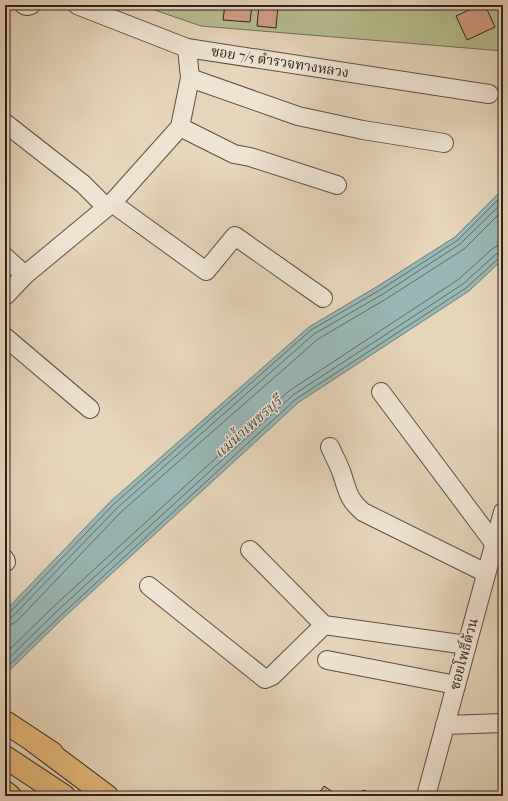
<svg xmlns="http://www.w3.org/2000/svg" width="508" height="801" font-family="'IM FELL French Canon','Noto Serif Thai',serif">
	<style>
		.green { fill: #b7bd8f; stroke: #726f54 }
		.water { fill: #98b8b6; stroke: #6e7c77 }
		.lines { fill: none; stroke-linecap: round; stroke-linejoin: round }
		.shore { stroke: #636c68; stroke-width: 1 }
		.building { fill: #d3a087; stroke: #2e2119 }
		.minor-casing { stroke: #5c4e41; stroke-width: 20 }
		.major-casing { stroke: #2e2119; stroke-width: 24 }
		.highway-casing { stroke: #2e2119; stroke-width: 24 }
		.minor { stroke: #efe4d2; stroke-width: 18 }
		.major { stroke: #e4ba7d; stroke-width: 22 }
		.highway { stroke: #e4ba7d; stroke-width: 22 }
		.labels { text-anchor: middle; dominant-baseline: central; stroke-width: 3; stroke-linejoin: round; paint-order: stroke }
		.street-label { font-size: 14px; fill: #2e2119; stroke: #efe4d2 }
		.water-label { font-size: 15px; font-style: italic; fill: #4e4e48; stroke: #efe4d2 }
	</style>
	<rect width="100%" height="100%" fill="#e7d5ba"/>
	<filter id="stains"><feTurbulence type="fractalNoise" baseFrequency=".005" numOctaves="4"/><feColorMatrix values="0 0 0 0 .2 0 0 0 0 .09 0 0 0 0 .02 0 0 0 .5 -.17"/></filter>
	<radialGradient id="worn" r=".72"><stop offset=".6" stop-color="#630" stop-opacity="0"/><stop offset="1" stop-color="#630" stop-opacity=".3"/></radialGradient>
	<polygon class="green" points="140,5 503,5 503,51 201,26"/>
	<polygon class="water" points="503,189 503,259 469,291 299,402 61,620 5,675 5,611 111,501 309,327 378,286 455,237"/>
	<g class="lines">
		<g class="shore">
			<polyline points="5,614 10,612 114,504 311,330 380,290 458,240 503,195"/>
			<polyline points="5,619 10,618 13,616 117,508 314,334 383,294 460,244 503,202"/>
			<polyline points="5,625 12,624 17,621 121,512 318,339 386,299 464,249 503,210"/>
			<polyline points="5,654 51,609 289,391 459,279 492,249 497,246 503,245"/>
			<polyline points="5,662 55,613 293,395 463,284 496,254 503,251"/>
			<polyline points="5,669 59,617 296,399 466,288 499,258 503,256"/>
		</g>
	</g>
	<g class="building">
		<polygon points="225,5 252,5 250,22 223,20"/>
		<polygon points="259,5 278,5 276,28 257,26"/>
		<polygon points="480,5 485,5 495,27 467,40 456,16"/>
		<polygon points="324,786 339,796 317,796"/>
		<polygon points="363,790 378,796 360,796"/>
	</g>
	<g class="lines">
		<defs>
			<g id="minor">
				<polyline points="24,5 27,6 31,5"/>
				<polyline points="77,5 187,48 489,94"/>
				<polyline points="190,78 298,116 363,130 444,143"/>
				<polyline points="5,123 83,184 106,207"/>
				<polyline points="180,127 234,154 250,157 337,185"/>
				<polyline points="112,203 206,271 235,236 323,298"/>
				<polyline points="5,257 25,275"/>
				<polyline points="5,296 25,275 112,203 180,127 190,78 187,48"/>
				<polyline points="5,337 90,409"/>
				<polyline points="381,392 494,543"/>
				<path d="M 330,447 C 334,456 339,465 342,474 C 348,492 348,499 363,512 L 486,573"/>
				<polyline points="250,550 324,625 467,645"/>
				<polyline points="5,559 6,562"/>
				<polyline points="149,586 265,679 272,676 324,625"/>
				<polyline points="327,660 456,685"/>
				<polyline points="445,725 503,723"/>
				<polyline points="426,796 503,512"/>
			</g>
			<polyline id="major" points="5,722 52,753"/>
			<g id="highway">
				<polyline points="36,743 107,796"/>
				<polyline points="5,757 64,796"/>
				<polyline points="5,792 10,796"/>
			</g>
		</defs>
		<use href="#minor" class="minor-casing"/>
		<use href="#major" class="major-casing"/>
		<use href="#highway" class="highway-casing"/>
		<use href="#minor" class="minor"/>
		<use href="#major" class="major"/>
		<use href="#highway" class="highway"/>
	</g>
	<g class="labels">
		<g class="street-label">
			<text transform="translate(280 62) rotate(9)">ซอย 7/5 ตำรวจทางหลวง</text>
			<text transform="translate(464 654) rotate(-75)">ซอยโพธิ์ด้วน</text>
		</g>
		<g class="water-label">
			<text transform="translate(248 427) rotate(-42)">แม่น้ำเพชรบุรี</text>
		</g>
	</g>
	<rect width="508" height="801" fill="none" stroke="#e7d5ba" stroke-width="20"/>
	<rect x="6" y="6" width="496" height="789" fill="none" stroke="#2e2119" stroke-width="2"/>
	<rect x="10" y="10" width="488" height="781" fill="none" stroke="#2e2119"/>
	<rect width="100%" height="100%" filter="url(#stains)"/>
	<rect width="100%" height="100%" fill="url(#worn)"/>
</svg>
